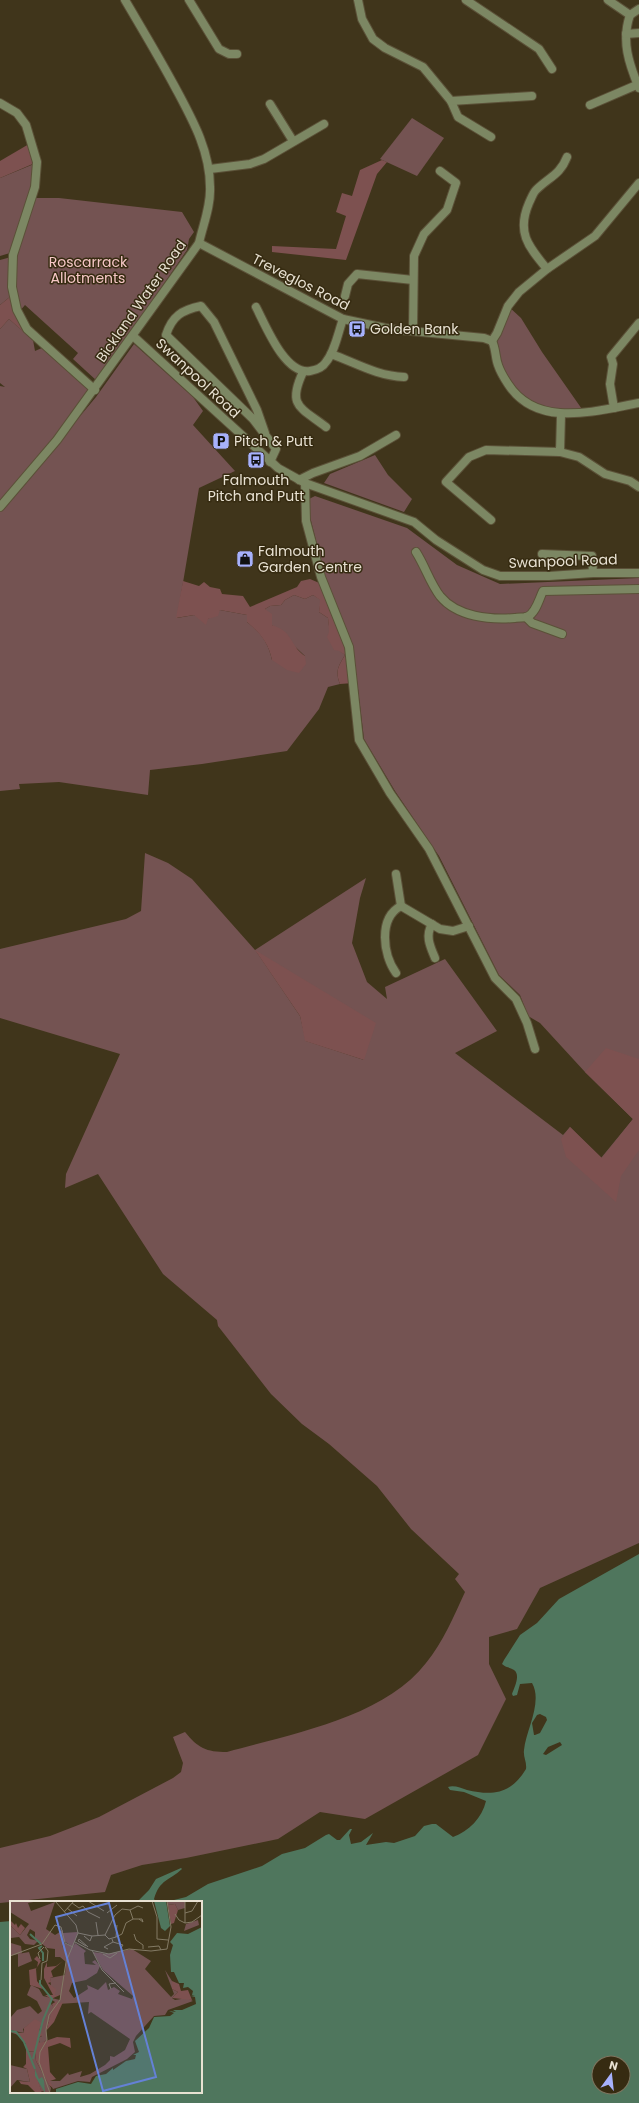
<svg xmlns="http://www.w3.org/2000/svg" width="639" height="2103" font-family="Poppins,sans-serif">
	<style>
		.green { fill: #745352; fill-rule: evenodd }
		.forest { fill: #7d5150 }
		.water { fill: #4f765d; fill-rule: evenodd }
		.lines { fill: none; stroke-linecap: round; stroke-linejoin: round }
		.minor-casing { stroke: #5b5138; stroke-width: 10 }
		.tertiary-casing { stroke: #5b5138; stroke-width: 10 }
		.minor { stroke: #7c8763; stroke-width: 8 }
		.tertiary { stroke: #7c8763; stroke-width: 8 }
		.labels { text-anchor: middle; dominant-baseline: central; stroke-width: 3; stroke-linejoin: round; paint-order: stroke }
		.park-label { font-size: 14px; fill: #f6c7c6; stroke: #362b11 }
		.street-label { font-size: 14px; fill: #e8e1d2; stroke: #362b11 }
		.poi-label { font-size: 14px; fill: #e8e1d2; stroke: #362b11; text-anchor: start }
		.inset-river { fill: none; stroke: #4f765d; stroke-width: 2 }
		.inset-road { fill: none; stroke: #837a64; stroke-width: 1 }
		.view { fill: #6481d6; fill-opacity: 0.15; stroke: #6481d6; stroke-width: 2 }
		.inset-edge { fill: none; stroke: #e8e1d2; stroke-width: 2 }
	</style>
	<rect width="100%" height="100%" fill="#40351b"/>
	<g class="green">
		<polygon points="412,118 444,138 417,176 380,159"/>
		<polygon points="34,164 32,187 10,253 0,256 0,178"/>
		<polygon points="34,198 59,198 182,212 194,232 189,239 187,250 97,381 73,359 78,353 25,305 19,312 15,288 16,255"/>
		<polygon points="11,257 11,296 0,305 0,260"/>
		<polygon points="508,306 521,318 542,352 584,412 545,411 508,385 494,346"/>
		<polygon points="9,319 33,340 35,351 44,347 92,389 55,439 0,505 0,386 5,387 0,383 0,329"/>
		<path d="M 134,344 L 193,397 L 203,411 L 193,425 L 235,471 L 199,488 L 177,618 L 194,615 L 208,619 L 220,610 L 247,615 L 247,622 C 261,633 268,642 272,660 L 305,656 L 272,625 L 265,609 L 270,606 L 281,605 L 285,600 L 294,595 L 305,599 L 313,595 L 321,600 L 319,612 L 328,618 C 329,632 333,646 345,655 C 338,667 335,671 340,684 L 328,687 L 319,709 L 287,751 L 202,764 L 150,770 L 148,795 L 59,782 L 19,784 L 20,789 L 0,791 L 0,512 L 96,397 Z"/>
		<polygon points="375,455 388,475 412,499 404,512 324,483 330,474"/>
		<path d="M 315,496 L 407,528 L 457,565 L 500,584 L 639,578 L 639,1543 L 540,1588 L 517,1629 L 489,1637 L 489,1664 L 506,1699 L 478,1755 L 365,1819 L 320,1812 L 278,1839 L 186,1858 L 142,1865 L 111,1875 L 105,1892 L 0,1903 L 0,1848 L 50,1836 L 99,1817 L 173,1778 L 181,1772 L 183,1763 L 173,1737 L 185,1732 C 198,1748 206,1752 227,1752 C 290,1734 384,1718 426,1663 C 443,1642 454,1616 465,1592 L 455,1579 L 459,1574 L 411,1529 L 377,1486 L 329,1444 L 302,1424 L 271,1394 L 218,1326 L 217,1320 L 163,1274 L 98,1174 L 65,1188 L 66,1174 L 120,1054 L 0,1018 L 0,949 L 126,919 L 141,911 L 145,853 L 168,863 L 192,879 L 255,950 L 366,878 L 360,898 L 352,943 L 367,982 L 387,999 L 385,987 L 445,959 L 497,1031 L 455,1053 L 563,1135 L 570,1127 L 601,1158 L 633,1119 L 585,1072 L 540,1023 L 528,1016 L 520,995 L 499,975 L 439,856 L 395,791 L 364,739 L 353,647 L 325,576 L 310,517 L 309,499 ZM 256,951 L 364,1060 L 306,1041 L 300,1016 Z"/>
	</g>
	<g class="forest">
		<polygon points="29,144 35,163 0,178 0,161"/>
		<polygon points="382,160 387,162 377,174 346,260 272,252 272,246 336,249 346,216 336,212 342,193 352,196 360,170"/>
		<polygon points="11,296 14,311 27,335 9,319 0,329 0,305"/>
		<path d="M 310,579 L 324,585 L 349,647 L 353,683 L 340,684 C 335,671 338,667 345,655 L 339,651 L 334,650 L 327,637 L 329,632 L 328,618 L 319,612 L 320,600 L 313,595 L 305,599 L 294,595 L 285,600 L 281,605 L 270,606 L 265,609 L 272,614 L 272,625 C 294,632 289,645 305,656 L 306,664 L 299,673 L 287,670 L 272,660 C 268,642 260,633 247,622 L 247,615 L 220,610 L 218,616 L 208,619 L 206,625 L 194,615 L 176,618 L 183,581 L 199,586 L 204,582 L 210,587 L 220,589 L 222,594 L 243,596 L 250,607 L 297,587 L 301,581 Z"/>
		<polygon points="255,950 376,1023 364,1060 305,1041 300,1016"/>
		<polygon points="606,1048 639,1059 639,1150 621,1176 616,1202 566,1157 561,1139 570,1127 602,1158 633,1119 585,1072"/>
	</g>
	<g class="water">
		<path d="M 639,1554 L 639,2103 L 0,2103 L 0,1922 L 11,1921 L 11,2092 L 201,2092 L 201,1902 L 166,1902 L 186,1897 L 208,1884 L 262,1866 L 282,1854 L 305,1848 L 326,1835 L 329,1834 L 337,1840 L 340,1840 L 350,1829 L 352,1829 L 349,1835 L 351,1844 L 361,1842 L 373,1833 L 366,1845 L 386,1842 L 394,1843 L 415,1836 L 424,1826 L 432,1824 L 436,1824 L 453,1837 C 469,1831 482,1818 486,1801 L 464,1792 L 450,1790 L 448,1787 C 454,1785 461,1788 467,1790 C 493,1796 511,1794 526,1769 C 527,1762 523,1757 524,1750 C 526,1730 543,1702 532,1683 L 520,1684 L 517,1695 L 513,1696 L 512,1694 C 514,1688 521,1675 514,1670 C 510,1667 506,1668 502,1664 L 504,1660 L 520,1635 L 537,1623 L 559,1599 ZM 540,1714 L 546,1717 L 547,1720 L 540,1733 L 535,1735 L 534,1735 L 532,1723 L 537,1715 ZM 560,1742 L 562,1745 L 546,1755 L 543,1754 L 548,1747 ZM 599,2063 L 623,2063 L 623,2087 L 599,2087 Z"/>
		<path d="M 181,1868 L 182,1869 C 169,1881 160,1879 154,1899 L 156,1902 L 137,1902 L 149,1890 L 156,1879 Z"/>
	</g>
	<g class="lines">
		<defs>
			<g id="minor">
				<polyline points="189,0 219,49 229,54 237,54"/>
				<polyline points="358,0 362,19 373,39 385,48 423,67 451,101 458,117 491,137"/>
				<polyline points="466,0 539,49 552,69"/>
				<polyline points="608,0 630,15"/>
				<path d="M 630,15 C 621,41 629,64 639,88"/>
				<polyline points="630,15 639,9"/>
				<polyline points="626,34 639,33"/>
				<polyline points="451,101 532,96"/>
				<polyline points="0,103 17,113 26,125 37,162 35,187 13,255 12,287 17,310 27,329 95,390"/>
				<polyline points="270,104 293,141"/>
				<polyline points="590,105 639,84"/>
				<polyline points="210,169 250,164 264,159 324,124"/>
				<polyline points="199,243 343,319 390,329 484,338 492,341"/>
				<path d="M 547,269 C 529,247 516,233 529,203 C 531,199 533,193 536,190 C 549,177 560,175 567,157"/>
				<polyline points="345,296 348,284 357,274 413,280"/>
				<path d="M 256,307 C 266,326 285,375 310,371 C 316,370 323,367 326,362 C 335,351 338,333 343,319"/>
				<polyline points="413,331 414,256 424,234 447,210 456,183 440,171"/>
				<polyline points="492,341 497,333 508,306 519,292 547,269 595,236 639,183"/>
				<path d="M 492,341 C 496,349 495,357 498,365 C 500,371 504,378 508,384 C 537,429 595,411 639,403"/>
				<path d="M 331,354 C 356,363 377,376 404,377"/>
				<path d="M 303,372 C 287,406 300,407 326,427"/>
				<polyline points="614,408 610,384 613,364 611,357 639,323"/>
				<path d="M 265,433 L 257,410 L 214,322 L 201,306 C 182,310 172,316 166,335 L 253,419 L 276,449 L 270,462"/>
				<polyline points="560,452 579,457 605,474 630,481 639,487"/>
				<polyline points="299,480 313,473 360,456 396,435"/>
				<polyline points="305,483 306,521 321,577 349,647 359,740 390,793 429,849 495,978 516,999 527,1023 535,1049"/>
				<polyline points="491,520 446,482 469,457 486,450 560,452 561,415"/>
				<path d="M 416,552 C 425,566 430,583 440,596 C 457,617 490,620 515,618 C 518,617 524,618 527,617 C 536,613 539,599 543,591 L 639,589"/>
				<polyline points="542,554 592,556 593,573"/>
				<polyline points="526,617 532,623 562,634"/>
				<polyline points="396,874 401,906"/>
				<path d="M 432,924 C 425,936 430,946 435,958"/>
				<path d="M 396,973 C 383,955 378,918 401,906 L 440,929 L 453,931 L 469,926"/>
			</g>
			<g id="tertiary">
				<polyline points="133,336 278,468 305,483 414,522 436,540 483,570 500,576 549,576 593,573 639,573"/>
				<path d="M 0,507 L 57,440 L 199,243 C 203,225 211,206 210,187 C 210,150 192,119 175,87 C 159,57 142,29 125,0"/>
			</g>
		</defs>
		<use href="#minor" class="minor-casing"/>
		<use href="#tertiary" class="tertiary-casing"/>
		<use href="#minor" class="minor"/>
		<use href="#tertiary" class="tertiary"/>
	</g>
	<defs>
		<symbol id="bus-square" viewBox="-11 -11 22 22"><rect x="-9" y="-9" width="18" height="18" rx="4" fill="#a7b1fc" stroke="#362b11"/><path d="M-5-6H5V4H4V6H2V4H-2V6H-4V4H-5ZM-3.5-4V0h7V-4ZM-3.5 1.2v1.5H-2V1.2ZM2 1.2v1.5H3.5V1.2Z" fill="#111"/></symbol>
		<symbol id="parking-square" viewBox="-11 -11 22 22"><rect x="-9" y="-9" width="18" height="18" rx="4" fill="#a7b1fc" stroke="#362b11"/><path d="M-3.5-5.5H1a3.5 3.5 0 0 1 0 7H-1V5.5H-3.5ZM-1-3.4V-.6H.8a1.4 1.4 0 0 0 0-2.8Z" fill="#111"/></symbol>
		<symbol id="shop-square" viewBox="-11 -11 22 22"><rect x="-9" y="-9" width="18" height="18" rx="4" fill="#a7b1fc" stroke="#362b11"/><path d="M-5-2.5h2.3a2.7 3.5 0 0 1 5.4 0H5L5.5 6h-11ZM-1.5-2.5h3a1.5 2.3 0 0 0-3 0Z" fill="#111"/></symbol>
	</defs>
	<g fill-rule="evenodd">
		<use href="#bus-square" x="347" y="319" width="20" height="20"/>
		<use href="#parking-square" x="211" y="431" width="20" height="20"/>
		<use href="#bus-square" x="246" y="450" width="20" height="20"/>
		<use href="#shop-square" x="235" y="549" width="20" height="20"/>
	</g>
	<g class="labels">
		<g class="park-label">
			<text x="88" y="262">Roscarrack<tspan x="88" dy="16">Allotments</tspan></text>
		</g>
		<g class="street-label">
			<text transform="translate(301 282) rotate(27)">Treveglos Road</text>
			<text transform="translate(141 301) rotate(-55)">Bickland Water Road</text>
			<text transform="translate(198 378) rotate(43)">Swanpool Road</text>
			<text transform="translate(563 561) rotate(-2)">Swanpool Road</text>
		</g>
		<g class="poi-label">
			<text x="370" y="329">Golden Bank</text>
			<text x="234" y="441">Pitch &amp; Putt</text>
			<text x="256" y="480" text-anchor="middle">Falmouth<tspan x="256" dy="16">Pitch and Putt</tspan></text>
			<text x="258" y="551">Falmouth<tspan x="258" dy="16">Garden Centre</tspan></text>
		</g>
	</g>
	<g transform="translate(10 1901)">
		<rect width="192" height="192" fill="#40351b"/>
		<path d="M 0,0 L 29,0 L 18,2 L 21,10 L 45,1 L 36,28 L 45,34 L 53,29 L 53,32 L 68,31 L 63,46 L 54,40 L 52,47 L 54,42 L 63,46 L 65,42 L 76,50 L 74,52 L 75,63 L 86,64 L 82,61 L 85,59 L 90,65 L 87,72 L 76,79 L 62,82 L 59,90 L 64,97 L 78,88 L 77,84 L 88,89 L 96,81 L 98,89 L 104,86 L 110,90 L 108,93 L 122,98 L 123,95 L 93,69 L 83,51 L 97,53 L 122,48 L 141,60 L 135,68 L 161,96 L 164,93 L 155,69 L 162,80 L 162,88 L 168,91 L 162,97 L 165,99 L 177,97 L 183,100 L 158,109 L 155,114 L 144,115 L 126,135 L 123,141 L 125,151 L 117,158 L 82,176 L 80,181 L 68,180 L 43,188 L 39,180 L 50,180 L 58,172 L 59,174 L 72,170 L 70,176 L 80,173 L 95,164 L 100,159 L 100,155 L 104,156 L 115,149 L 120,138 L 81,111 L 78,113 L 79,101 L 48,103 L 42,99 L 40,102 L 44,106 L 36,129 L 37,139 L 32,142 L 30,142 L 28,137 L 32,135 L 29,131 L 32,122 L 21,122 L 13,128 L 14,132 L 0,129 L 1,116 L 7,109 L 20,105 L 28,113 L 32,110 L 27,100 L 17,94 L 21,84 L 29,88 L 33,95 L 50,99 L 50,94 L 45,94 L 45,88 L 41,85 L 40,77 L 55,74 L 56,61 L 50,56 L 45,56 L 45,48 L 37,47 L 25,37 L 25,31 L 20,28 L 17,34 L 20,38 L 28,40 L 24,44 L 15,43 L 9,36 L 1,37 L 1,42 L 11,45 L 12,52 L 0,55 L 0,24 L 10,34 L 19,23 L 0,11 ZM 157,0 L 175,0 L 175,7 L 168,9 L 165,3 L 158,4 ZM 188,19 L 189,24 L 174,30 L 176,23 ZM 19,51 L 22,60 L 8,66 L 8,53 ZM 17,150 L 25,151 L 26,160 L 41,187 L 40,192 L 31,190 ZM 0,164 L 17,168 L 20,181 L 7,179 L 0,187 Z" fill="#745352"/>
		<path d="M 165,3 L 168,9 L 164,22 L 161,23 L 158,4 ZM 0,19 L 5,24 L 6,22 L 8,27 L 11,23 L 15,27 L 10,34 L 0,24 ZM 27,55 L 31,60 L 26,68 L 27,80 L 33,88 L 20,84 L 19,69 L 27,67 L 28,61 L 24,58 ZM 53,60 L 41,70 L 43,76 L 40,77 L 41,81 L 38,82 L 46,88 L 45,94 L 50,94 L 41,98 L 35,94 L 43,94 L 34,77 L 34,68 L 37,61 L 37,66 L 46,65 ZM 162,80 L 169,83 L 171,90 L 178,89 L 182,99 L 162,97 L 168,91 L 162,88 ZM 47,100 L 48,103 L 53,101 L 44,121 L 36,130 L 43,106 L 42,103 ZM 25,118 L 32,122 L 29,130 L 33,134 L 28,137 L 30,142 L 47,136 L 60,137 L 61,147 L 50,142 L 38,146 L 40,171 L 46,178 L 40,180 L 43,187 L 39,184 L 26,160 L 25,151 L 18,150 L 32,192 L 26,192 L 18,184 L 11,183 L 9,180 L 20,181 L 17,168 L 13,166 L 16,163 L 16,143 L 8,134 L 0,131 L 14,132 L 14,127 Z" fill="#7d5150"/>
		<path d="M 144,0 L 156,0 L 160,25 L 155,30 L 151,27 ZM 192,26 L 192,192 L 46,192 L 46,188 L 68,181 L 81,183 L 86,175 L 96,173 L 103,167 L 103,169 L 116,160 L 125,158 L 126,154 L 123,154 L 129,151 L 125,140 L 139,127 L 144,116 L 160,115 L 164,112 L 159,110 L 166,111 L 163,109 L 172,109 L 186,103 L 185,96 L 181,95 L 185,94 L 182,94 L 183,90 L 178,86 L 173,87 L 174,82 L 169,82 L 164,71 L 161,71 L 160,54 L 163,44 L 160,41 L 167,32 L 178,33 ZM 25,168 L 29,178 L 32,176 L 34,179 L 35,192 L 25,175 Z" fill="#4f765d"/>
		<path class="inset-river" d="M 20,33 L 31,43M 32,45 L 29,47 L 33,52 L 33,60M 0,130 L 6,131 L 14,141 L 25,168M 23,158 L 33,119 L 42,98 L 30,83 L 30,79"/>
		<path class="inset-road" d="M 78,0 L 94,10M 142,0 L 147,16 L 147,38 L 158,39M 175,0 L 175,22M 62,2 L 69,7 L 73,5 L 78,11 L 90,17M 57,7 L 67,15M 120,9 L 128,5 L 133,7M 54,11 L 64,0M 97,12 L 107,4M 175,12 L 182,10 L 188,0M 165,13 L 169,19 L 175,22 L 182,21 L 192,14M 86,21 L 88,34M 68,32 L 82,35 L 95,34M 124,33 L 126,39 L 133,44 L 133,48M 95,34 L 99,38 L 106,36 L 112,33 L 116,22 L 123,18 L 132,18 L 133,21 L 129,18M 95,34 L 105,14 L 112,8 L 120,9 L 123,18M 74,35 L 80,40 L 82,35M 106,36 L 107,24M 65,41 L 80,49 L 99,53 L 119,48 L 141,50 L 157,48 L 161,26 L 157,0M 103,41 L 113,44 L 111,47M 76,45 L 68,40 L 69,38 L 78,46M 138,46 L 149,45 L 151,49M 98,48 L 94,46 L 103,41 L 102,38M 82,49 L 92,69 L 114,91M 93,53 L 100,57 L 107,52M 0,55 L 32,43 L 45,24 L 51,26 L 55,42 L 63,46M 30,58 L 28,52 L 34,46M 31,79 L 32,62 L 37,60 L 38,50 L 35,46M 101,88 L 99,83 L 106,82M 40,192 L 29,161 L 30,151 L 37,139 L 36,129 L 39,114 L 50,99 L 56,61 L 68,32 L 66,24 L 45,0"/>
		<path class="view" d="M 99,2 L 146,176 L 93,190 L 46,16 Z"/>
		<rect width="192" height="192" class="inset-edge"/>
	</g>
	<g transform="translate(611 2075) rotate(15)"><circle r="19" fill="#362b11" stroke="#7d745e"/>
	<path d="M0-3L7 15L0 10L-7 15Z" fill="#a7b1fc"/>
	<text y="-6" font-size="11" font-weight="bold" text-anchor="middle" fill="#e8e1d2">N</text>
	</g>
</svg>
